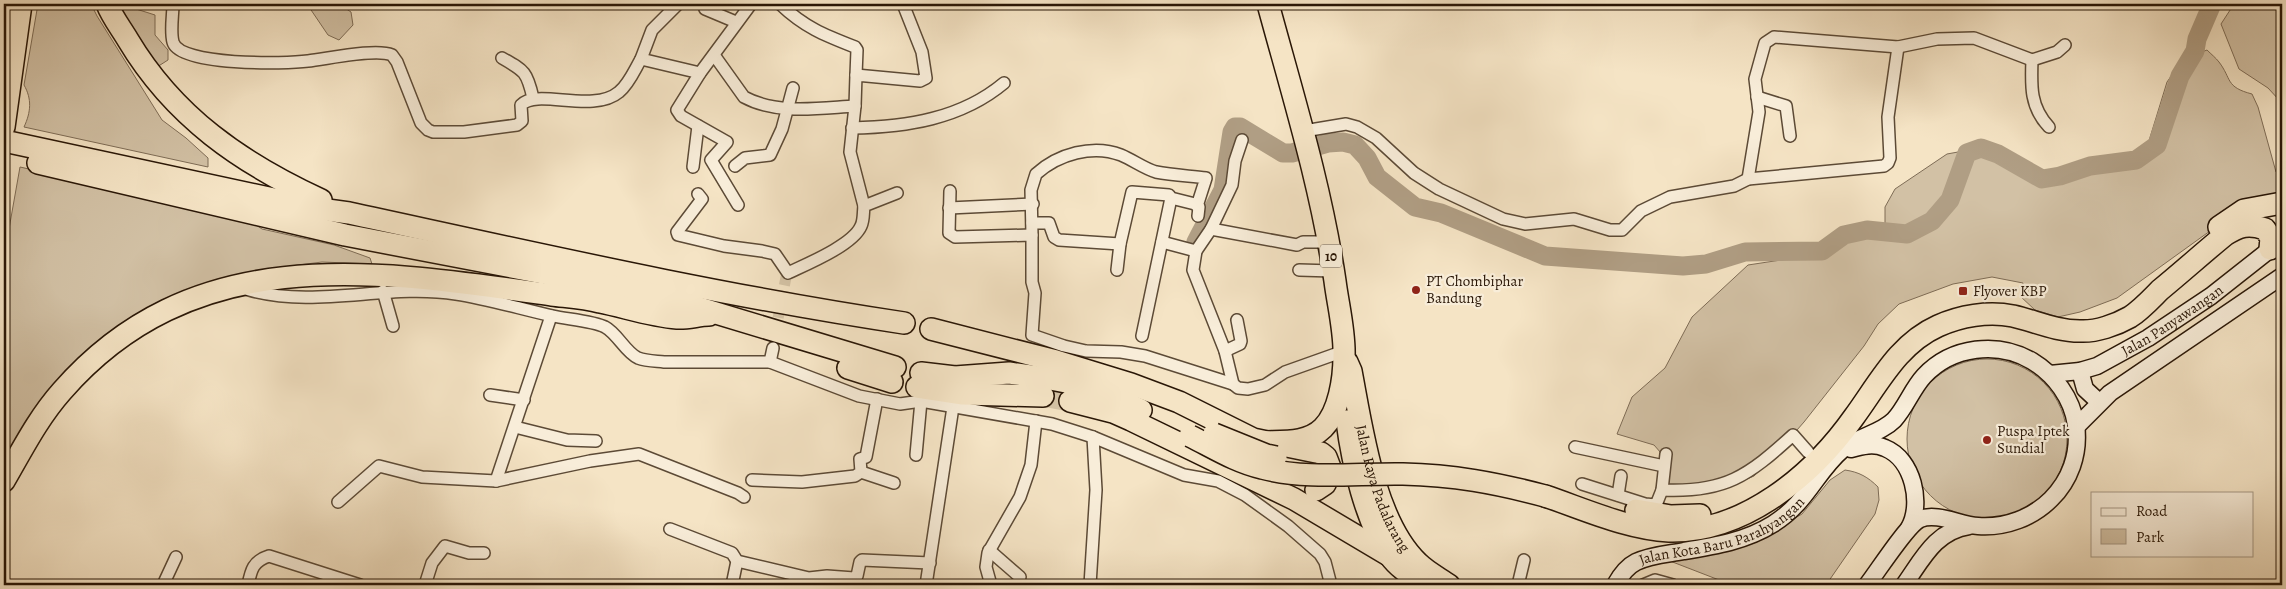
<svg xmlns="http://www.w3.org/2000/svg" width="2286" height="589" font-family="Alegreya,serif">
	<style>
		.green { fill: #d2c1a5; stroke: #7e6c56 }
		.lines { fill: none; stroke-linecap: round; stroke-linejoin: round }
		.river { stroke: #b09e84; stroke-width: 19 }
		.street-tunnel { stroke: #d6c5a8; stroke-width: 11; stroke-dasharray: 11 5.5; stroke-linecap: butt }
		.highway-tunnel { stroke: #d6c5a8; stroke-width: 21; stroke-dasharray: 21 11; stroke-linecap: butt }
		.street-casing { stroke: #5c4a36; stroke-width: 14 }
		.secondary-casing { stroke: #291606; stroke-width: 19 }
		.highway-casing { stroke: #291606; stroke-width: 24 }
		.street { stroke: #f8edd9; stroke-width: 11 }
		.secondary { stroke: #f8edd9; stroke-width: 16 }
		.highway { stroke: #f5e4c5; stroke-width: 21 }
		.highway-bridge-casing { stroke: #291606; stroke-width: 24; stroke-linecap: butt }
		.highway-bridge { stroke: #f5e4c5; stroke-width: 21 }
		.poi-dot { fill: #8f2418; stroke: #f8edd9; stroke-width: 2 }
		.labels { text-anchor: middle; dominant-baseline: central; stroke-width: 4.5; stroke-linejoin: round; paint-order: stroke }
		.shield { fill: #f8edd9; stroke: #675645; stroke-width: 1 }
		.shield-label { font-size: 14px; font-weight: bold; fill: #291606 }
		.poi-label { font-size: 15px; fill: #291606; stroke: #f8edd9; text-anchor: start }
		.street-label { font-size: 15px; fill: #291606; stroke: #f8edd9 }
	</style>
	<rect width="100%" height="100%" fill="#f5e4c5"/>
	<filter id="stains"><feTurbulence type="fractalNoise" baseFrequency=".004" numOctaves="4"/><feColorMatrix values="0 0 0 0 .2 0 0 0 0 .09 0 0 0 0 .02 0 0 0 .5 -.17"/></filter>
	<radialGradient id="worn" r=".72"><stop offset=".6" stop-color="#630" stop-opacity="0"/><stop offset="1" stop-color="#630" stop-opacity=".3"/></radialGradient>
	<g class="green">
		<path d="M 38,4 L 91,4 L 97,16 L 162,120 L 186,138 L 208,158 L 208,167 L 24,127 C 31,112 32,99 24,85 Z"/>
		<polygon points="120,4 133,4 133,8 155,15 155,35 168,50 168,60 157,67 130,26"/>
		<polygon points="307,4 339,4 351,12 353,25 339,40 328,35"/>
		<polygon points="2234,4 2282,4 2282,144 2278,130 2280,101 2268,88 2239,69 2221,24"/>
		<path d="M 2207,50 C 2211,54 2216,58 2219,62 C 2232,79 2225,87 2252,94 L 2258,107 L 2276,172 L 2282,174 L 2282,207 L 2210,231 L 2117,298 L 2080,312 L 2058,317 L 2035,310 L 2020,296 L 2023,283 L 1992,277 L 1953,284 L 1899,304 L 1878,324 L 1864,346 L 1804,422 L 1769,462 L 1754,476 L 1721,490 L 1670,496 L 1661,493 L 1661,453 L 1654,445 L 1617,434 L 1632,397 L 1665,368 L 1692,317 L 1748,265 L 1827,253 L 1845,241 L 1866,236 L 1891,237 L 1885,223 L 1885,207 L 1895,189 L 1947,154 L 1958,152 L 1972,144 L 1994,147 L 2034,170 L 2051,173 L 2084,163 L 2131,157 L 2148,144 L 2167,82 L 2183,59 Z"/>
		<polygon points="20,167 244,217 262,229 334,245 370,258 372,264 322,262 275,268 205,286 57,387 32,412 4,462 4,257"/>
		<circle cx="1987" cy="439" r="80"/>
		<path d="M 1845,470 C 1859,472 1868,477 1878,487 L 1879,500 L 1875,514 L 1826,585 L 1732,585 L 1670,561 L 1767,534 L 1802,514 L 1830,480 Z"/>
	</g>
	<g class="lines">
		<polyline class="river" points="1196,242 1223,190 1232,132 1235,127 1240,127 1283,153 1292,153 1328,143 1343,142 1355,145 1367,158 1377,177 1415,207 1441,213 1545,256 1683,266 1706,264 1745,252 1822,251 1844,235 1867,230 1907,234 1932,221 1950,200 1967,153 1981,148 1998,154 2042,179 2060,176 2090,166 2136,160 2157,145 2180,76 2195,51 2197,39 2212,4"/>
		<polyline class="street-tunnel" points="775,334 787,272"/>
		<polyline class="highway-tunnel" points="1043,396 1070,401"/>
		<defs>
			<g id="street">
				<path d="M 173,4 C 173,15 170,31 173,42 C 179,66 286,64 308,61 C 327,59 376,48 392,55 L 397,62 L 421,123 L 428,130 L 433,132 L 464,132 L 517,125 L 522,121 L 521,105 C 537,88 593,114 619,92 C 629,84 635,69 641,59"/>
				<polyline points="678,4 652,30 641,59 700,73"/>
				<path d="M 780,4 C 804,27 824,35 855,47 L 857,50 L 856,75"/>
				<polyline points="705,9 736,22"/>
				<path d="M 714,55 L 744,97 C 777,115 819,108 855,106"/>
				<path d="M 502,58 C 525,71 527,72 533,98"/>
				<path d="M 2032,60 C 2031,86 2030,107 2049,127"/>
				<polyline points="1757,97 1786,106 1790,136"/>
				<path d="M 852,128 C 906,127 961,119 1004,83"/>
				<polyline points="1304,131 1346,124 1357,127 1376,138 1414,173 1439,189 1503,219 1525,224 1574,219 1610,230 1622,230 1641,211 1670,197 1734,186 1748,179 1884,166 1888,163 1890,158 1888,117 1898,47"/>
				<polyline points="1242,140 1235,161 1232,185 1211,229 1196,251 1193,270 1225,351 1233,384 1238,388 1248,389 1265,385 1285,372 1344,351"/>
				<polyline points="735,166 745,158 770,155 782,129 793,88"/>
				<polyline points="693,167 698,126"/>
				<polyline points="1748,179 1759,112 1755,79 1765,43 1774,37 1898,47 1937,39 1974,38 2032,60 2057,52 2065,45"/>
				<polyline points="950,191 949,233 955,237 1032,235 1032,282 1035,293 1032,335 1064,346 1086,351 1121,352 1145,356 1233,384"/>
				<path d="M 698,194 L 702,199 L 677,232 L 678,235 L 724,246 L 762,251 L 775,254 L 788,273 C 807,264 853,245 861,226 C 864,220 863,213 864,206 L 897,193"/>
				<polyline points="738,205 711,160 727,142 681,116 677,110 700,73 751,4"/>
				<polyline points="864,206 850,152 855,106 856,75 920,81 926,78 922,52 903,4"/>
				<polyline points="949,208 1033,204"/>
				<polyline points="1032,223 1049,223 1054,237 1059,240 1120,244"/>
				<polyline points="1211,229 1297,245 1303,242 1329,242"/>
				<path d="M 1032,235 L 1031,190 L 1036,174 C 1058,154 1093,144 1121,155 C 1133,160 1145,169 1156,172 C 1172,175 1190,176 1206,178 L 1197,206"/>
				<polyline points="1162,242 1196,251"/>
				<polyline points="1117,270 1120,244 1132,192 1169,195 1171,198 1195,204 1199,207 1198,216"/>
				<polyline points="1299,270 1333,271"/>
				<path d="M 249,290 C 318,309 387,283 456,294 C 489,299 521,309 553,316 C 566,319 594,321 605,327 C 617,333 626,353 638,358 C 646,361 655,361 664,362 L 770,362 L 859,396 L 900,404 L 921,401 L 1052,424 L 1093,437 L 1184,475 L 1218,481 L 1245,495 L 1288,526 L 1320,554 L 1325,562 L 1331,585"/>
				<polyline points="383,291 393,326"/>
				<polyline points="1142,336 1171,198"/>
				<polyline points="1225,351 1240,344 1241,341 1237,320"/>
				<polyline points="770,362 773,348"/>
				<polyline points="490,395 524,400"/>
				<polyline points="515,427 567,440 596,441"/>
				<polyline points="1575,447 1664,466"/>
				<polyline points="916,455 921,401"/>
				<polyline points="861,472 894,483"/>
				<polyline points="752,480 802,482 855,476 861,472 860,459 866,457 877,399"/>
				<polyline points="496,481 551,316"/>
				<polyline points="1582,484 1645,504 1656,505 1662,490 1666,454"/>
				<path d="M 1662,490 C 1725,493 1748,476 1793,435 L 1808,452"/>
				<polyline points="1618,495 1621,476"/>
				<polyline points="338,502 379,466 422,477 496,481 590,461 639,454 738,493 744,497"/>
				<polyline points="670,529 732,553 737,561 809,578 827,576 854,578 857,576 860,562 862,560 930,563"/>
				<polyline points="989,550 1020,577"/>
				<polyline points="163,585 176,557"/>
				<path d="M 248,585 C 251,570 253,561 269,556 L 360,585"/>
				<polyline points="425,585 432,563 445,546 469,553 484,553"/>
				<polyline points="732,585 737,561"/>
				<polyline points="926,585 953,407"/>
				<polyline points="991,585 986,567 988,553 1020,497 1031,465 1036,421"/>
				<polyline points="1090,585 1096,490 1093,437"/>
				<polyline points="1518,585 1524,560"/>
				<polyline points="1643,585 1655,580 1673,585"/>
			</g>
			<g id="secondary">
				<polyline points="2080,371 2085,389 2099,402"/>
				<path id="s1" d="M 2050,374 L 2080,371 L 2097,366 L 2148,338 L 2211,296 L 2282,240"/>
				<polyline points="2076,427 2110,393 2282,276"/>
				<path d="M 1851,449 C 1862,446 1874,443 1885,448 C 1913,459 1923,504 1909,528"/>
				<path id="s2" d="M 1615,585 C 1620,576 1626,567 1636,562 C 1650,555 1668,554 1684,551 C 1715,546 1746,541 1773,524 C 1808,502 1815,473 1843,449 C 1858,436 1880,434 1894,420 C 1906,407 1912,389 1924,376 C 1952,346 1998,341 2032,361 C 2055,375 2072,398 2076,425 C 2084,484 2034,530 1978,526 C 1960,525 1937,512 1920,519 C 1907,525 1878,571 1867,585"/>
				<path d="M 1904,585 C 1922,560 1935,531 1969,526"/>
			</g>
			<g id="highway">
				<path d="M 107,4 C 112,17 121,28 128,40 C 174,117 241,163 321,200"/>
				<polyline points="4,9 4,4"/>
				<polyline points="4,127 21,4"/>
				<path d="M 4,141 L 320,209 L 349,213 C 534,253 717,295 904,323"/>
				<polyline points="38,163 345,235 653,294 895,367"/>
				<polyline points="2219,227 2244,210 2282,203"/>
				<polyline points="931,329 1056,361 1131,384 1179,402 1253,439 1321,453 1326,457 1331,470 1325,484 1316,490"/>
				<path id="s3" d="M 1347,362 L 1351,371 C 1362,429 1374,521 1418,563 C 1427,572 1439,578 1449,585"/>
				<polyline points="848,368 892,382"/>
				<polyline points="921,373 955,377 1009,373 1045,378 1092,387 1141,410"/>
				<polyline points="917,387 963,394 1043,396"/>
				<polyline points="1070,401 1113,412 1131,420 1294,499 1390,556"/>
				<path d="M 1347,421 C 1352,461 1366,523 1390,556 C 1399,569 1414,577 1426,585"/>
				<path d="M 1261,442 C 1282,441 1307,444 1323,428 C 1339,412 1344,379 1344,356 C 1345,332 1338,305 1335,281 C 1321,186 1293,96 1268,4"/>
				<path d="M 4,481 C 22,450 38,418 62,391 C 194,240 375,270 552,295 C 568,297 584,298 600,302 C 625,307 651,316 677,318 C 687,319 699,315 709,315"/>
				<path d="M 1545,496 C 1584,509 1627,529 1669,531 C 1744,533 1813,475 1854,417 C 1879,383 1898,344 1938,326 C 1960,316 1988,311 2013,316 C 2035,321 2056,331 2080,331 C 2096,332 2116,325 2130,317 C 2141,310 2151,299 2160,290 C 2182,272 2203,253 2225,235 C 2239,226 2248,223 2265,229 L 2271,238 L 2270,249"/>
				<polyline points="1636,510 1671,516 1700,515"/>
			</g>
		</defs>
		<use href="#street" class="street-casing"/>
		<use href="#secondary" class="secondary-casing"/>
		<use href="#highway" class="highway-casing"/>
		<use href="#street" class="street"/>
		<use href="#secondary" class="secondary"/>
		<use href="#highway" class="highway"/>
		<defs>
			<g id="highway-bridge">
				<polyline points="1214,434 1266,455 1276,457"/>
				<path d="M 1190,436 C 1214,448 1236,462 1262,468 C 1307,480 1357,473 1403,474 C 1453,475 1496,483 1545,496"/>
			</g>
		</defs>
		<use href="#highway-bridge" class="highway-bridge-casing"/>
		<use href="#highway-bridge" class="highway-bridge"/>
	</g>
	<g class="poi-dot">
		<circle cx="1416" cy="290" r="5"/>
		<rect x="1958" y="286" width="10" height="10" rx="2.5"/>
		<circle cx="1987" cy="440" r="5"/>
	</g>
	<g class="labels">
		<rect class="shield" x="1320" y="244.5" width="22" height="23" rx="4"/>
		<g class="shield-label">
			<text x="1331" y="256">10</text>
		</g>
		<g class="poi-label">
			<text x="1426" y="281">PT Chombiphar<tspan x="1426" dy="17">Bandung</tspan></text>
			<text x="1973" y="291">Flyover KBP</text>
			<text x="1997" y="431">Puspa Iptek<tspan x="1997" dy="17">Sundial</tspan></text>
		</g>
		<g class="street-label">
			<text stroke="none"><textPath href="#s1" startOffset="136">Jalan Panyawangan</textPath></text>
			<text stroke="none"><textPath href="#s3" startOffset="132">Jalan Raya Padalarang</textPath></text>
			<text stroke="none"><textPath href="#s2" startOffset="124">Jalan Kota Baru Parahyangan</textPath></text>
		</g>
	</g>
	<rect width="2286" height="589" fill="none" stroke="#f5e4c5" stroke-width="20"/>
	<rect x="5" y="5" width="2276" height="579" fill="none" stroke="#291606" stroke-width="2.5"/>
	<rect x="10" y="10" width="2266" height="569" fill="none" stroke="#291606"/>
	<rect x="2091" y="492" width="162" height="65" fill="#f8edd9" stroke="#a59785"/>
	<rect x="2101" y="508" width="25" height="8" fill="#f8edd9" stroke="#a59785"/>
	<text x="2136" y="516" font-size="15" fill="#291606">Road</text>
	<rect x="2101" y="529" width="25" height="15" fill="#d2c1a5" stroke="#a59785"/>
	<text x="2136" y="542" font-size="15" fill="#291606">Park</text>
	<rect width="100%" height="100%" filter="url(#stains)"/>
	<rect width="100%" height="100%" fill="url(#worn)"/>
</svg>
